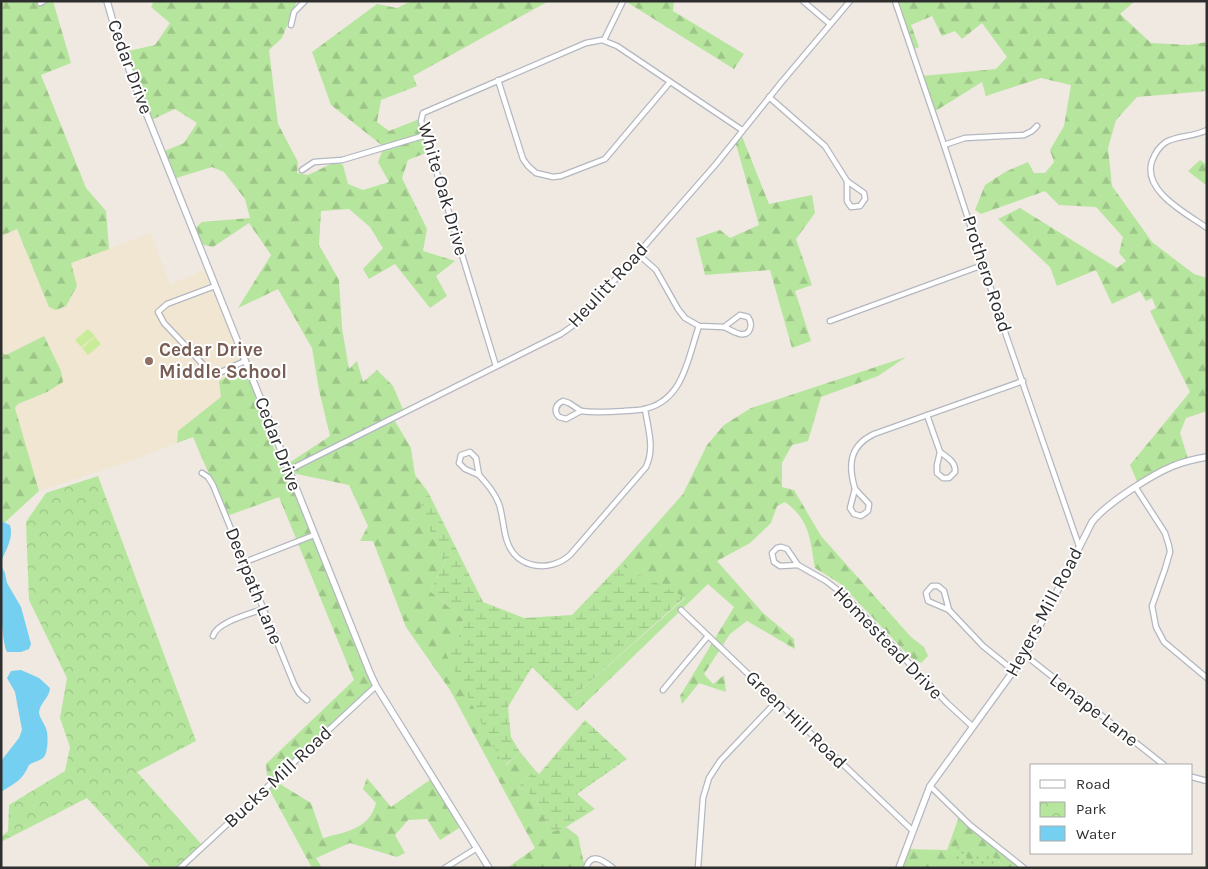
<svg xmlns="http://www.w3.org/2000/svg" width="1208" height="869" font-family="Karla,sans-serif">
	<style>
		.education { fill: #f0e6d1 }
		.grass { fill: url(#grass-dots) }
		.forest { fill: url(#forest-firs) }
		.wetland { fill: url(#wetland-marsh) }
		.park { fill: url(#park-crowns) }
		.pitch { fill: #c9ec9a }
		.water { fill: #75cff0 }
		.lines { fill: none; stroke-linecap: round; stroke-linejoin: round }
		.minor-casing { stroke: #b4b7c1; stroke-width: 7 }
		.tertiary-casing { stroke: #b4b7c1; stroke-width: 8 }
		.minor { stroke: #fff; stroke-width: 4.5 }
		.tertiary { stroke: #fff; stroke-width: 5.5 }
		.education-dot { fill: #8d6e63; stroke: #fff; stroke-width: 2 }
		.labels { text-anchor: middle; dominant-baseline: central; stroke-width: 4; stroke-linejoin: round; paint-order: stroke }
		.street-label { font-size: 19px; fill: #2e2e2e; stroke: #fff }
		.education-label { font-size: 19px; font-weight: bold; fill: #785e54; stroke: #fff; text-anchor: start }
	</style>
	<defs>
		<pattern id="grass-dots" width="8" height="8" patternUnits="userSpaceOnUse" patternTransform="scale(1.25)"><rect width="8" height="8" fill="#b6e59e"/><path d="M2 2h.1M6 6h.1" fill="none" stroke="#9dc588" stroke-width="1.8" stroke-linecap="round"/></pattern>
		<pattern id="forest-firs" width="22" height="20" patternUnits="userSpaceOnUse" patternTransform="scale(1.25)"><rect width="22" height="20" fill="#b6e59e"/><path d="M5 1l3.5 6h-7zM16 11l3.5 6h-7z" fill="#9dc588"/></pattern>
		<pattern id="wetland-marsh" width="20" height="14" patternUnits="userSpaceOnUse" patternTransform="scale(1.25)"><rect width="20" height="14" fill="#b6e59e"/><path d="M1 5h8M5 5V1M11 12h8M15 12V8" fill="none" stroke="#9dc588"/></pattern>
		<pattern id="park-crowns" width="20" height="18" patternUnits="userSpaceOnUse" patternTransform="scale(1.25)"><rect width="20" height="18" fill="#b6e59e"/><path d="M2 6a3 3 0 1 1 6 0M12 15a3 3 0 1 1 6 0" fill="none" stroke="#9dc588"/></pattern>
	</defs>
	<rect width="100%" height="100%" fill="#efe9e1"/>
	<polygon class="education" points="17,228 70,263 151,233 170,285 206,269 245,367 220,381 221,397 178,431 177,443 136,459 39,491 15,409 18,404 47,392 1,352 1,236"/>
	<polygon class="grass" points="957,842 997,859 1003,868 953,868"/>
	<g class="forest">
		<polygon points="1,1 53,1 71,63 41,75 86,188 106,211 109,249 71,263 77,286 66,306 56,310 49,307 17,229 1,236"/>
		<path d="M 154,1 L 297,1 L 282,38 L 269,50 L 278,124 L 298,162 L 297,173 L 308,175 L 335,162 L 343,165 L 348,184 L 363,190 L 389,182 L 378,162 L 384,147 L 331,105 L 312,52 L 377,4 L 397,8 L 411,1 L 549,1 L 413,76 L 417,86 L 381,100 L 377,122 L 389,131 L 422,118 L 431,151 L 408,160 L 402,178 L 427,229 L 423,251 L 455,261 L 436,276 L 447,296 L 430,308 L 395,264 L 369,279 L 363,269 L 383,248 L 370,227 L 349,209 L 321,211 L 319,245 L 339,280 L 342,328 L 349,369 L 357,361 L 363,382 L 377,370 L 393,386 L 404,412 L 393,418 L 411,448 L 415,475 L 428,492 L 420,511 L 446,560 L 430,591 L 463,619 L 458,638 L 506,765 L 520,752 L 535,770 L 518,787 L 535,797 L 548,826 L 545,834 L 566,827 L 578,836 L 585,868 L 507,868 L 535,848 L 450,690 L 406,627 L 373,541 L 360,541 L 368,526 L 349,485 L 292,473 L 377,684 L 275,781 L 311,803 L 323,838 C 345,832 370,829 376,803 L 363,789 L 367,778 L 391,807 L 434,777 L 464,825 L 440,840 L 427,819 L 408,820 L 395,835 L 405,853 L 397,857 L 350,843 L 316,858 L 322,868 L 312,868 L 268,787 L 266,764 L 354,680 L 279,497 L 227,516 L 193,437 L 177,443 L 178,431 L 221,397 L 219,381 L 245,367 L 280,465 L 292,461 L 330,436 L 319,390 L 312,348 L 278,289 L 238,308 L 271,255 L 249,223 L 213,247 L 200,244 L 194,229 L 202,222 L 250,218 L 245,199 L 224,172 L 212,167 L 173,179 L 162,152 L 184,143 L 197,123 L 175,109 L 149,121 L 124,52 L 155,45 L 170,23 L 151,7 Z"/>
		<polygon points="625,1 674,1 673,11 744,54 734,69"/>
		<polygon points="896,1 1015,1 1017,3 1019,1 1135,1 1120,14 1151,43 1189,45 1207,42 1207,91 1137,97 1116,120 1108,148 1112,186 1152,242 1194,274 1207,278 1207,411 1186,418 1180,433 1189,462 1139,486 1130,465 1190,392 1150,311 1156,308 1152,298 1146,301 1140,291 1112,304 1096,270 1057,286 1050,267 998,219 1020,208 1117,268 1126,261 1119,253 1123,237 1096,207 1059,205 1045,191 981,214 975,210 985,185 1005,172 1028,162 1034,173 1045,173 1054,162 1050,150 1064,126 1071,85 1041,78 986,96 982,82 934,112 922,76 996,69 1007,57 982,23 962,39 955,31 942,36 932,16 911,25 919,47 912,50"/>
		<polygon points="741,134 769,204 812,195 815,213 796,239 812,285 795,291 811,341 792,348 770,270 705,275 696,238 720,230 730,238 759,225 735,141"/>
		<polygon points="1200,160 1207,165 1207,186 1188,171"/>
		<polygon points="44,336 61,371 63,382 47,392 18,404 15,408 39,491 4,523 1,521 1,352 6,355"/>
		<path d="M 906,357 L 878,376 L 821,397 L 808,441 L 792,445 L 782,463 L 782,487 L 794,490 L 821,536 L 911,637 L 924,647 L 928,656 L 921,663 L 910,657 L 841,584 L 815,568 C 810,539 810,520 785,502 L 777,506 L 771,523 L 750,543 L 717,561 L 763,613 L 794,639 L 795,649 L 747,621 L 730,634 L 704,674 L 713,684 L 724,675 L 726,692 L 699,683 L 682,704 L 680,696 L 734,607 L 708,584 L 577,711 L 567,702 L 685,598 L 620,565 L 683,494 L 707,445 L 724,425 L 751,408 Z"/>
		<polygon points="960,814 1019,868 1003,868 997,859 983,854 969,860 958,844 953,868 900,868 906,849 947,850"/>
	</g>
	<g class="wetland">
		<polygon points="428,492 483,602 524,618 572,615 620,565 685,597 567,702 532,667 508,707 511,737 520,752 505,765 501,761 444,650 458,638 463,619 430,591 446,560 419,511"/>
		<polygon points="585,720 627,759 577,794 595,809 566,827 544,835 548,826 535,797 518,787 535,770 539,774"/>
	</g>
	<polygon class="park" points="98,476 196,741 137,772 203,846 180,868 151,868 87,798 1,842 1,837 8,831 9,805 65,771 70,747 60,718 67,678 29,600 26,522 46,493"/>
	<g class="pitch">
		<polygon points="88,329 95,336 81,347 75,340"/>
		<polygon points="95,337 101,344 88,355 82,348"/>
	</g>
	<g class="water">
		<path d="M 1,521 L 10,525 C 14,538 6,549 1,562 Z"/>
		<path d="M 1,565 L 5,573 L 7,583 L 21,607 L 31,644 L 29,649 L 21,652 L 7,652 C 0,637 1,585 1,565 Z"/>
		<path d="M 21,670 L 39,678 L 50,688 C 50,697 39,704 39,713 C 40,719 46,725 47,732 C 48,738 48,754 43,758 C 39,761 33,762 29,765 C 21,782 16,782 1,792 L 1,761 L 19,738 L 22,730 L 15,692 L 7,678 L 11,671 Z"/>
	</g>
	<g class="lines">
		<defs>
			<g id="minor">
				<polyline points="803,1 830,24"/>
				<polyline points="895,1 944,145 1006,335 1079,546"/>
				<polyline points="40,3 44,1"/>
				<polyline points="291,25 294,12 305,1"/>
				<polyline points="604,40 623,1"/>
				<polyline points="498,80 523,159 528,166 536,173 553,177 561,176 605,159 670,82"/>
				<polyline points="769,97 825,146 847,181"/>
				<path d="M 1207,130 C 1194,137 1179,135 1166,142 C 1160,146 1155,153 1152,161 C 1142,191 1186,213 1207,228"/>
				<polyline points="944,145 965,138 1024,135 1032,131 1037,126"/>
				<polyline points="302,170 314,162 342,160 426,135"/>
				<polygon points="847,181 864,193 865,199 860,206 851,207 847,201"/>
				<polyline points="638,254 656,270 678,309 685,318 699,326 724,327"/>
				<polyline points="215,286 167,304 158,312 164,323 212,374 219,373 245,361"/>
				<path d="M 740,315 L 748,317 C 753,324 751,336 740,334 C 735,333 729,329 724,327 Z"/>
				<polyline points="830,321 983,265"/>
				<polyline points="496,366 421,121 423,113 586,43 602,40 617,46 742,130"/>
				<path d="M 563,401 L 569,403 L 581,411 L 566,419 L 559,417 C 553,411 556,404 563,401 Z"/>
				<path d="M 581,411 C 596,413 610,412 624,411 C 632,410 640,411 648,408 C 684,398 688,357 699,326"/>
				<polyline points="927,415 940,452"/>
				<polygon points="470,452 476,458 479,475 465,469 459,463 461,455"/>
				<path d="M 940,452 C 947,457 956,462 955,472 L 949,478 L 943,478 L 937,473 L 937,465 Z"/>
				<polyline points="289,470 561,334 578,322 716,164 780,84 850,1"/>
				<polyline points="202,473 208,477 213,485 294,684 299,693 307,700"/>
				<path d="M 479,475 C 487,484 495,493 499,504 C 503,516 503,529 507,541 C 516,569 550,573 570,555 L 646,467 C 655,448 648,429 645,409"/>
				<polyline points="1136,488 1165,533 1169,546 1170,552 1165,569 1152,606 1156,627 1164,642 1207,678"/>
				<path d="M 855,489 C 848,465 849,446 874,434 L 1023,381"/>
				<polygon points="855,489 869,504 868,511 861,516 854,514 850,508"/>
				<polygon points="781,547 787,549 798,565 780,566 774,562 772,553 777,548"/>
				<polyline points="245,562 314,535"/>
				<polyline points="798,565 826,581 844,595 947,703 973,727"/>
				<polygon points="932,586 938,586 944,591 949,610 928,601 926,593"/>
				<polyline points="681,610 912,830"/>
				<polyline points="949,610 983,646 1014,671"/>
				<path d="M 213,636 C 217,622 250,614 263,609"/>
				<polyline points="1025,655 1164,765"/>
				<polyline points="663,690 708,636"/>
				<polyline points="1192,777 1207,781"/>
				<polyline points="930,786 970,825 1024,868"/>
				<polyline points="180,868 376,686"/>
				<polyline points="445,868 477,848"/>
				<path d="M 586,868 C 591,851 604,861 613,868"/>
				<polyline points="698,868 703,798 709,778 720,761 776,702"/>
			</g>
			<g id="tertiary">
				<polyline points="107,1 115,29 133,80 370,673 376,686 489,868"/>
				<path d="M 899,868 L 930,786 L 1025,655 L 1092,522 C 1106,504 1151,475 1173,466 C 1183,462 1195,459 1207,457"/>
			</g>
		</defs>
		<use href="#minor" class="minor-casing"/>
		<use href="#tertiary" class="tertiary-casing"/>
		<use href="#minor" class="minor"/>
		<use href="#tertiary" class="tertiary"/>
	</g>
	<circle class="education-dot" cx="149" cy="361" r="5"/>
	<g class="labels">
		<g class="street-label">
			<text transform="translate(130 67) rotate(70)">Cedar Drive</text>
			<text transform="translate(443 189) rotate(74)">White Oak Drive</text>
			<text transform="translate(987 274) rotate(72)">Prothero Road</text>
			<text transform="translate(608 285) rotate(-47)">Heulitt Road</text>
			<text transform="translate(278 444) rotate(69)">Cedar Drive</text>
			<text transform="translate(254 586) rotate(68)">Deerpath Lane</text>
			<text transform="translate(1044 612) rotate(-62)">Heyers Mill Road</text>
			<text transform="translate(888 643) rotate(46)">Homestead Drive</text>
			<text transform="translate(1094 710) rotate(38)">Lenape Lane</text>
			<text transform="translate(796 720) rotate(44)">Green Hill Road</text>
			<text transform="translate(278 777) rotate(-43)">Bucks Mill Road</text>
		</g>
		<g class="education-label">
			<text x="159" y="350">Cedar Drive<tspan x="159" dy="22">Middle School</tspan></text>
		</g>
	</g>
	<rect width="1208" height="869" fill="none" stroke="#2e2e2e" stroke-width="5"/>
	<rect x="1030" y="764" width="162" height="90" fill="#ffffff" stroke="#ababab"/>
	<rect x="1040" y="780" width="25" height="8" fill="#ffffff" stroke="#ababab"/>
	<text x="1076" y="789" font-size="15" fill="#2e2e2e">Road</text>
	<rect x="1040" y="802" width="25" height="15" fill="url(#park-crowns)" stroke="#ababab"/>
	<text x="1076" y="814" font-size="15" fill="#2e2e2e">Park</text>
	<rect x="1040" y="826" width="25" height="15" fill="#75cff0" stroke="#ababab"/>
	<text x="1076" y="839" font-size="15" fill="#2e2e2e">Water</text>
</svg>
